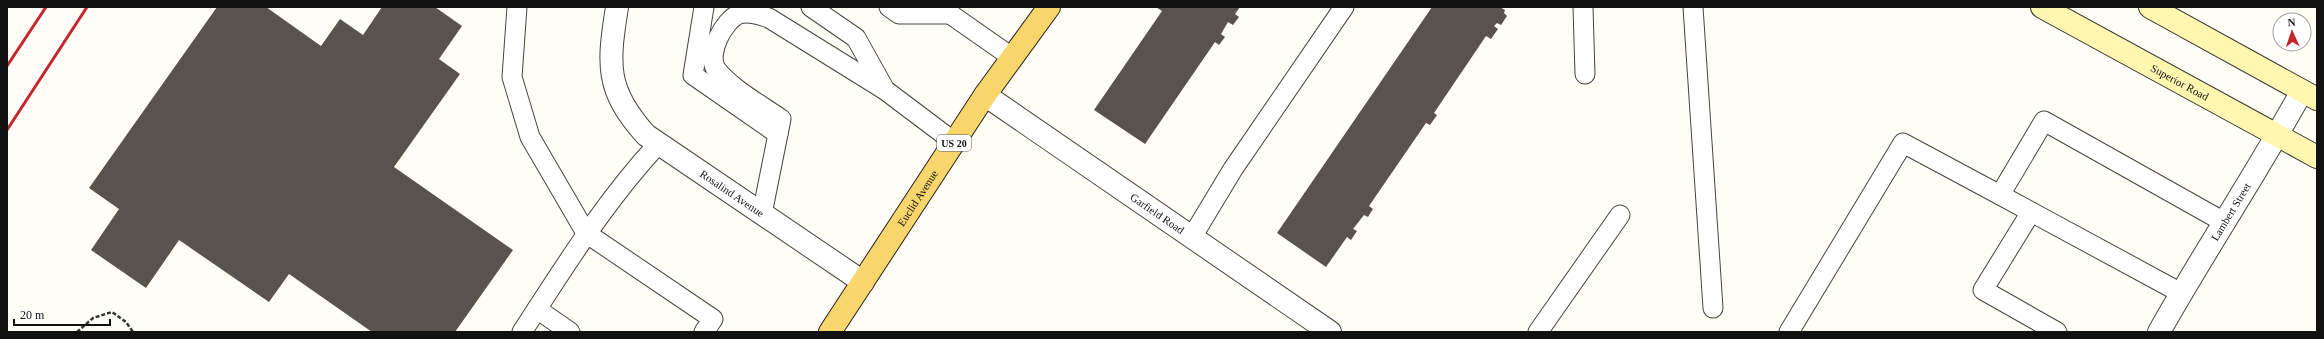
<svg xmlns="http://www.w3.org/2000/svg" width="2324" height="339" font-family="Georgia,serif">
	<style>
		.building { fill: #5a524d }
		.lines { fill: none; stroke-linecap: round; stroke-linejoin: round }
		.lane-casing { stroke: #444; stroke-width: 21 }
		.street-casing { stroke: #444; stroke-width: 24 }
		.secondary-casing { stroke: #333; stroke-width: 24 }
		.primary-casing { stroke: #222; stroke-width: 24 }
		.path { stroke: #333; stroke-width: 2.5; stroke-dasharray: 4 2; stroke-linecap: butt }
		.lane { stroke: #fff; stroke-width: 19 }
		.street { stroke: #fff; stroke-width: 22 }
		.secondary { stroke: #fff6b0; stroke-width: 22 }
		.primary { stroke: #f9d66b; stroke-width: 22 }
		.rail { stroke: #c4262e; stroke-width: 3 }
		.labels { text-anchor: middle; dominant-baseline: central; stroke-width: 4; stroke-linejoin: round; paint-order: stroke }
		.shield { fill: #fff; stroke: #585858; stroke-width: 1 }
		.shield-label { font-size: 10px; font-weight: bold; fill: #111 }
		.street-label { font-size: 11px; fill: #111; stroke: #fff }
	</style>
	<rect width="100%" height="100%" fill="#fffdf5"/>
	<g class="building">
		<polygon points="217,7 266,7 321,46 340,19 363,35 382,7 435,7 462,26 439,59 460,74 394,167 513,250 455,332 372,332 289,274 269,302 179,240 146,288 91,250 119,209 89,188"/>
		<polygon points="1156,7 1240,7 1235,14 1239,17 1233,25 1228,22 1221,34 1225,37 1219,45 1215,42 1145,144 1094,110 1162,11"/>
		<polygon points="1432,7 1500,7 1505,10 1504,13 1507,16 1501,25 1497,23 1494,26 1498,29 1491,39 1486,36 1434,113 1437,115 1430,125 1426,123 1369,206 1373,209 1368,217 1364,215 1353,229 1357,231 1351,240 1347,237 1326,267 1277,233"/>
	</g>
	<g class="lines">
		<defs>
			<g id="lane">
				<polyline points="517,7 512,77 530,137 586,233 713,319 704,332"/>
				<polyline points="704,7 693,75 778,134 762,214"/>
				<polyline points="811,7 856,38 885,90 954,142"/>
				<polyline points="889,7 899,14 950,14"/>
				<polyline points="949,7 950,14 1013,58"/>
				<polyline points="1583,7 1585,74"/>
				<polyline points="1693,7 1713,308"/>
				<path d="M 778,134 L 781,119 C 761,105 730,88 716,69 C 706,54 724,20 739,14 C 749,11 759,15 769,18 L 885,90"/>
				<polyline points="2031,212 1983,290 2057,332"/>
				<polyline points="1192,237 1233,169 1344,7"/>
				<polyline points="2181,293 2000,195 2044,121 2224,222"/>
				<polyline points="537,309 570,332"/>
				<path d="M 522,332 C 565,266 605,201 659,143"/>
				<polyline points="1538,332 1620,215"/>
				<polyline points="1789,332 1903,143 2000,195"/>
			</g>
			<g id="street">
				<path id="s1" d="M 617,7 C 608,64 605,90 646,135 L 863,282"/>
				<path id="s2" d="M 985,95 L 1330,332"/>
				<path id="s3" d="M 2159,332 C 2205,250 2257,173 2302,91"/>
			</g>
			<g id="secondary">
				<path id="s4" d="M 2042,7 L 2317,157"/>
				<polyline points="2150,7 2317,99"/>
			</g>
			<g id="primary">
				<path id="s5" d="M 830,332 L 985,95 L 1049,7"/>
			</g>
		</defs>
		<use href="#lane" class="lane-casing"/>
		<use href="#street" class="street-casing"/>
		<use href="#secondary" class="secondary-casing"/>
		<use href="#primary" class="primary-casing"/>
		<polyline class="path" points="77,332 93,318 112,312 126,322 133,332"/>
		<use href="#lane" class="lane"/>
		<use href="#street" class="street"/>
		<use href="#secondary" class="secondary"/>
		<use href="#primary" class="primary"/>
		<g class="rail">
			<polyline points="7,66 46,7"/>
			<polyline points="7,130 87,7"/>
		</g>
	</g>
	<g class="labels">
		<rect class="shield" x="937" y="135" width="34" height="16" rx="3"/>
		<g class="shield-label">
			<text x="954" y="143">US 20</text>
		</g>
		<g class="street-label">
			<text stroke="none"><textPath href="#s4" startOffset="157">Superior Road</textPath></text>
			<text stroke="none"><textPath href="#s1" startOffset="242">Rosalind Avenue</textPath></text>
			<text stroke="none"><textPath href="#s5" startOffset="160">Euclid Avenue</textPath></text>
			<text stroke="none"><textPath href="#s3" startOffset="140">Lambert Street</textPath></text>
			<text stroke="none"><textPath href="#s2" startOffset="209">Garfield Road</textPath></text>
		</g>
	</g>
	<rect width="2324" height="339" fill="none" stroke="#111111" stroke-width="16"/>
	<g transform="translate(2292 32) rotate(357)"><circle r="19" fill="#ffffff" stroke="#a0a0a0"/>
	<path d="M0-3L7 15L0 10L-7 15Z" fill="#c4262e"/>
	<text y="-6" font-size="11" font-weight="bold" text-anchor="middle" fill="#111111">N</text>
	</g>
	<path d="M14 319v6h96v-6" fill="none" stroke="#111111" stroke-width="2"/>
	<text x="20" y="319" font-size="12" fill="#111111" stroke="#ffffff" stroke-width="3" paint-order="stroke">20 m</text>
</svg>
